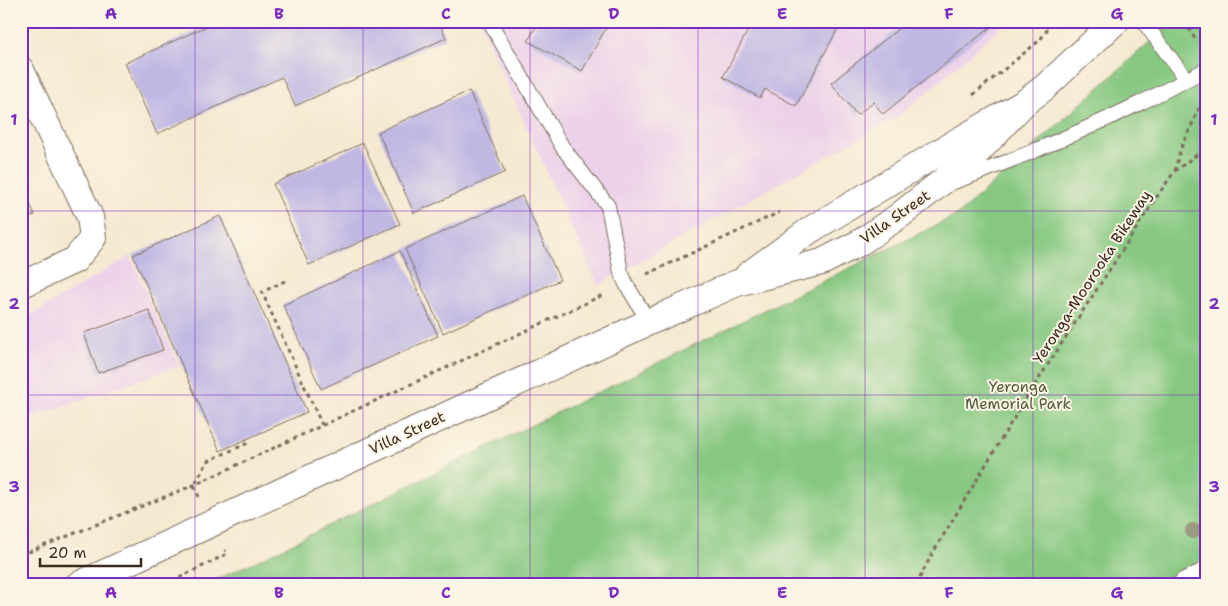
<svg xmlns="http://www.w3.org/2000/svg" width="1228" height="606" font-family="'Shantell Sans',sans-serif">
	<style>
		.built { fill: #ecd1ea }
		.green { fill: #86c881; stroke: #607950 }
		.building { fill: #c0b7e3 }
		.lines { fill: none; stroke-linecap: round; stroke-linejoin: round }
		.service-casing { stroke: #7c6d5d; stroke-width: 16 }
		.minor-casing { stroke: #7c6d5d; stroke-width: 28 }
		.path { stroke: #7c6d5d; stroke-width: 3; stroke-dasharray: 4 4; stroke-linecap: butt }
		.service { stroke: #fff; stroke-width: 14 }
		.minor { stroke: #fff; stroke-width: 26 }
		.tree { fill: #9b9a7f }
		.grid { fill: none; stroke: #7b2cbf; stroke-width: 1; stroke-opacity: 0.55 }
		.labels { text-anchor: middle; dominant-baseline: central; stroke-width: 4; stroke-linejoin: round; paint-order: stroke }
		.street-label { font-size: 15px; fill: #3b2a1e; stroke: #fcf5e5 }
		.park-label { font-size: 15px; fill: #52593c; stroke: #fcf5e5 }
		.neatline { fill: none; stroke: #7b2cbf; stroke-width: 2 }
		.grid-label { font-size: 16px; text-anchor: middle; font-weight: bold; fill: #7b2cbf }
	</style>
	<rect width="100%" height="100%" fill="#fcf5e5"/>
	<filter id="ink" filterUnits="userSpaceOnUse"><feTurbulence type="fractalNoise" baseFrequency=".02" numOctaves="2"/><feDisplacementMap in="SourceGraphic" scale="10" xChannelSelector="R" yChannelSelector="G"/><feConvolveMatrix kernelMatrix="1 2 1 2 8 2 1 2 1" color-interpolation-filters="sRGB"/></filter>
	<filter id="wash" filterUnits="userSpaceOnUse"><feTurbulence type="fractalNoise" baseFrequency=".0096" numOctaves="4" result="noise"/><feDisplacementMap in="SourceGraphic" scale="20" xChannelSelector="R" yChannelSelector="G"/><feGaussianBlur stdDeviation="1.12" result="paint"/><feColorMatrix in="noise" values="0 0 0 0 0 0 0 0 0 0 0 0 0 0 0 0 0 1.4 0 .05"/><feComposite in="paint" operator="in"/></filter>
	<g filter="url(#wash)">
		<rect width="100%" height="100%" fill="#f5e9d1"/>
		<g class="built">
			<polygon points="481,21 1008,21 902,114 598,285 492,51"/>
			<polygon points="130,256 179,366 21,421 21,321"/>
		</g>
		<polygon class="green" points="1173,21 1207,21 1207,585 204,585 259,560 959,214"/>
		<g id="blocks">
			<g class="building">
				<polygon points="218,21 439,21 446,38 295,106 282,77 157,134 125,63"/>
				<polygon points="539,21 610,21 582,71 528,41"/>
				<polygon points="753,21 842,21 796,106 765,89 760,98 723,77"/>
				<polygon points="908,21 998,21 883,114 873,102 857,115 831,83"/>
				<polygon points="469,91 505,172 414,213 378,132"/>
				<polygon points="363,143 400,224 309,265 273,184"/>
				<polygon points="21,185 35,215 21,221"/>
				<polygon points="522,196 560,280 443,333 405,249"/>
				<polygon points="220,216 307,412 220,451 133,255"/>
				<polygon points="400,251 438,336 321,389 283,305"/>
				<polygon points="149,310 163,350 98,373 84,333"/>
			</g>
		</g>
	</g>
	<g filter="url(#ink)">
		<use href="#blocks" fill-opacity="0" stroke="#7c6d5d" stroke-width="1"/>
		<g class="lines">
			<defs>
				<g id="service">
					<polyline points="491,21 492,26 563,148 608,206 621,272 626,284 649,322"/>
					<polyline points="1143,21 1186,79"/>
					<path d="M 954,182 C 1017,159 1079,133 1138,104 C 1161,93 1184,81 1207,69"/>
				</g>
				<g id="minor">
					<polyline points="21,70 90,217 93,238 75,260 21,285"/>
					<polyline points="748,275 810,230 958,141 1024,103 1044,88 1116,21"/>
					<polyline points="78,585 649,322 737,283 822,262 859,243 899,216 972,158 1024,103"/>
					<polyline points="1186,585 1207,575"/>
				</g>
			</defs>
			<use href="#service" class="service-casing"/>
			<use href="#minor" class="minor-casing"/>
			<g class="path">
				<polyline points="1185,21 1196,41"/>
				<polyline points="973,95 1040,40 1053,21"/>
				<polyline points="1175,171 1180,150 1204,98"/>
				<polyline points="647,274 780,212"/>
				<polyline points="285,281 262,292 322,425"/>
				<polyline points="199,497 194,485 208,461 248,443 246,439"/>
				<polyline points="21,555 194,485 605,294"/>
				<polyline points="165,585 227,554 225,550"/>
				<polyline points="916,585 931,556 1023,403 1160,192 1175,171 1207,147"/>
			</g>
			<use href="#service" class="service"/>
			<use href="#minor" class="minor"/>
		</g>
		<circle class="tree" cx="1193" cy="531" r="8"/>
	</g>
	<path class="grid" d="M 195,21 L 195,585M 363,21 L 363,585M 530,21 L 530,585M 698,21 L 698,585M 865,21 L 865,585M 1033,21 L 1033,585M 21,211 L 1207,211M 21,395 L 1207,395"/>
	<g class="labels">
		<g class="street-label">
			<text transform="translate(895 217) rotate(-35)">Villa Street</text>
			<text transform="translate(1092 277) rotate(-57)">Yeronga-Moorooka Bikeway</text>
			<text transform="translate(407 433) rotate(-25)">Villa Street</text>
		</g>
		<g class="park-label">
			<text x="1018" y="387">Yeronga<tspan x="1018" dy="17">Memorial Park</tspan></text>
		</g>
	</g>
	<rect width="1228" height="606" fill="none" stroke="#fcf5e5" stroke-width="55"/>
	<path d="M40 558v8h101v-8" fill="none" stroke="#3b2a1e" stroke-width="2.5"/>
	<text x="48" y="558" font-size="15" fill="#3b2a1e" stroke="#fcf5e5" stroke-width="4" paint-order="stroke">20 m</text>
	<rect x="28" y="28" width="1172" height="550" class="neatline"/>
	<g class="grid-label">
		<text x="111" y="19">A</text>
		<text x="279" y="19">B</text>
		<text x="446" y="19">C</text>
		<text x="614" y="19">D</text>
		<text x="782" y="19">E</text>
		<text x="949" y="19">F</text>
		<text x="1117" y="19">G</text>
		<text x="14" y="125">1</text>
		<text x="1214" y="125">1</text>
		<text x="14" y="309">2</text>
		<text x="1214" y="309">2</text>
		<text x="14" y="492">3</text>
		<text x="1214" y="492">3</text>
		<text x="111" y="598">A</text>
		<text x="279" y="598">B</text>
		<text x="446" y="598">C</text>
		<text x="614" y="598">D</text>
		<text x="782" y="598">E</text>
		<text x="949" y="598">F</text>
		<text x="1117" y="598">G</text>
	</g>
</svg>
